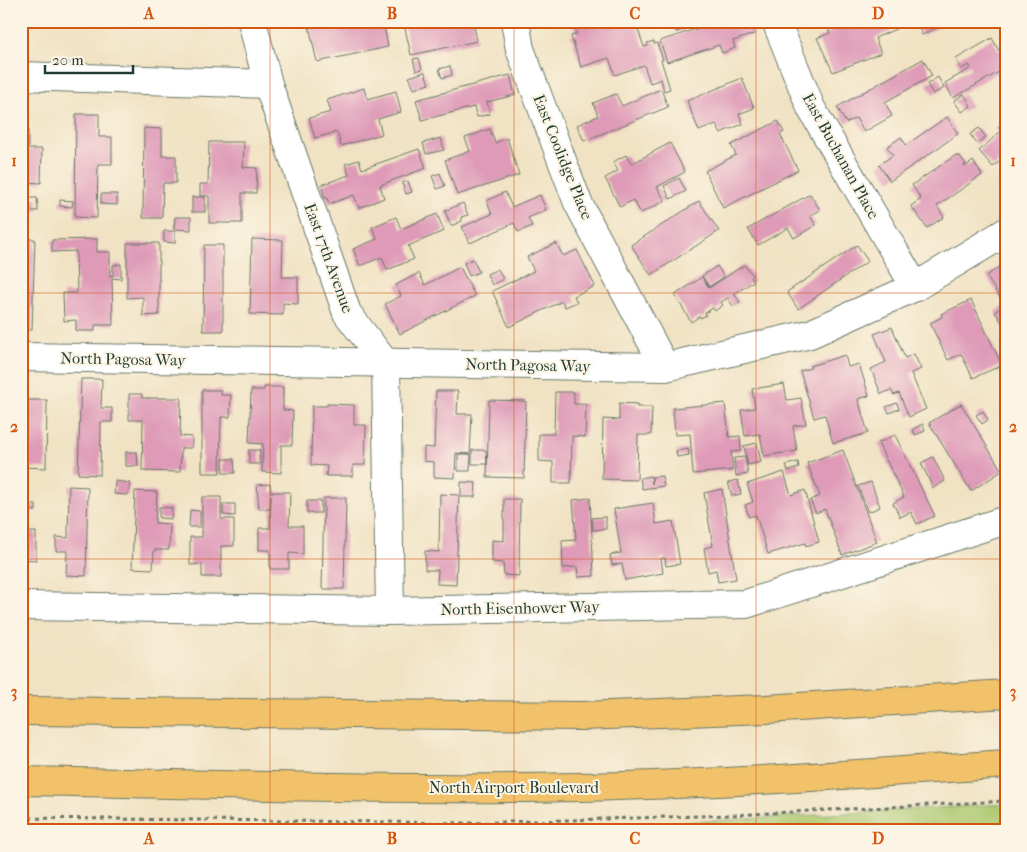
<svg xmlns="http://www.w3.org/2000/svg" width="1027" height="852" font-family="'IM FELL French Canon',serif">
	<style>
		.green { fill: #abc76d; stroke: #658250 }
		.building { fill: #de9ab7 }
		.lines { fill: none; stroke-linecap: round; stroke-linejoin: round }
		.minor-casing { stroke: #687766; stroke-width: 30 }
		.major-casing { stroke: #687766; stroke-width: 30 }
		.path { stroke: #687766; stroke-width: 3; stroke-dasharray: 4 4; stroke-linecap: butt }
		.minor { stroke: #fff; stroke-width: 28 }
		.major { stroke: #f2c26a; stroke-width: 28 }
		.grid { fill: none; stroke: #d45610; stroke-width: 1; stroke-opacity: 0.55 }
		.labels { text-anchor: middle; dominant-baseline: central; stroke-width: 4; stroke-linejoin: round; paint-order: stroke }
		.street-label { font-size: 16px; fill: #1f3d34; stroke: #fcf5e5 }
		.neatline { fill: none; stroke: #d45610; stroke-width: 2 }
		.grid-label { font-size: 16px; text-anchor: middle; font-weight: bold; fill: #d45610 }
	</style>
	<rect width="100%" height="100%" fill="#fcf5e5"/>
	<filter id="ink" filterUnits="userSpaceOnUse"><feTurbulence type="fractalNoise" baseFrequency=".02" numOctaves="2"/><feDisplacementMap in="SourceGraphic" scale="10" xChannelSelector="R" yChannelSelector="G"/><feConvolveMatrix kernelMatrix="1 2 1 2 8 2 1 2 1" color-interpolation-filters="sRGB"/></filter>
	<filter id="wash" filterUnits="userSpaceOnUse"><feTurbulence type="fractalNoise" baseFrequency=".0096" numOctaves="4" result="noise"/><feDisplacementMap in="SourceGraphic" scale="20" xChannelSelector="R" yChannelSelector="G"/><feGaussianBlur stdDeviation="1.12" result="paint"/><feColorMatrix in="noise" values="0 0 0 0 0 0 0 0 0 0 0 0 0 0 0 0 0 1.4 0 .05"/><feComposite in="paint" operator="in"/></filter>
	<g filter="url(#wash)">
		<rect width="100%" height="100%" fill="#f0e2c3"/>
		<g class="green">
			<polygon points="1006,804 1006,831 533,831"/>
			<polygon points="21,825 263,831 21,831"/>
		</g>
		<g id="blocks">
			<g class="building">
				<polygon points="314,21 383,21 388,47 317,62 308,22"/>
				<polygon points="411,21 473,21 477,41 411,55 404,24"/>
				<polygon points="578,21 595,21 597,27 615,21 635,21 644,47 648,46 647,43 654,41 654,44 657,43 663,59 661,60 670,89 664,91 661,79 650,83 644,65 615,75 609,58 581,67 571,36 577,34 573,23"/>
				<polygon points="672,21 684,21 686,29 676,32"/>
				<polygon points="720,21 750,21 754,34 733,41 735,48 722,53 719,45 667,62 660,41"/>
				<polygon points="825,21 846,21 847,25 858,21 893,21 896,29 875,38 881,53 833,72 817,38 830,33"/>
				<polygon points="916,21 952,21 922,35"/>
				<polygon points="992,38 999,51 1006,48 1006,68 953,98 945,83 971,68 969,65 961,69 956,59"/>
				<polygon points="419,58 422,69 416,71 413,59"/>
				<polygon points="923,59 932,76 885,102 892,116 864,132 856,118 846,123 837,107"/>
				<polygon points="450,66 452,75 442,78 439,69"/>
				<polygon points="425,72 429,84 414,89 409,77"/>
				<polygon points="510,75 515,95 487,102 490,114 477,117 474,107 422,120 416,100"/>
				<polygon points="938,77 944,88 933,94 927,84"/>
				<polygon points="742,78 754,108 739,114 743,124 720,133 716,124 699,131 687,101"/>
				<polygon points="364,88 367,99 396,91 401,112 378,119 382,134 341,146 337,132 315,138 309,118 331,112 327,100"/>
				<polygon points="661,89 668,107 584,141 577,125 598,116 593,103 616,94 622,106"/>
				<polygon points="964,94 971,106 962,112 954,101"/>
				<polygon points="76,114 99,114 99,137 112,137 112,164 98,164 97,218 75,217"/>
				<polygon points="947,117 958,134 890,181 879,165 893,155 887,147 901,137 906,145"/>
				<polygon points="778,121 784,132 780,134 798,170 723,208 705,171 736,155 731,145"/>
				<polygon points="1006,121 1006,156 993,167 979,151 1001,131 998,127"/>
				<polygon points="21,128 28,128 28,149 42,149 41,183 26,182 26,198 37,198 38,211 26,211 26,219 21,219"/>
				<polygon points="144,128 162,129 162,156 176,156 176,183 163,183 162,218 143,218"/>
				<polygon points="979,128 986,137 977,144 970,134"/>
				<polygon points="490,129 495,143 507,138 519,175 457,195 445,160 470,151 465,138"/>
				<polygon points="441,138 444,150 426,154 423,143"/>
				<polygon points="209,142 244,142 243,167 257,168 256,193 242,193 242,223 209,223 209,196 200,196 200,184 208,184"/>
				<polygon points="670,143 685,172 657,187 665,201 641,213 633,200 620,207 605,178 618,171 613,162 626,155 631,164"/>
				<polygon points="419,149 426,168 380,185 384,198 359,208 354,195 329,204 327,198 325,198 321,185 349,175 345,164 359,160 362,169"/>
				<polygon points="956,155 957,157 959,155 966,164 964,165 965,167 973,161 982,175 937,206 944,217 927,228 911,206 921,199 912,185"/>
				<polygon points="440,173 445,186 437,189 432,176"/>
				<polygon points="679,178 686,191 670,199 664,186"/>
				<polygon points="408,181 412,192 406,194 402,183"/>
				<polygon points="505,192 512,207 540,195 546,210 528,218 532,226 518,232 514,223 470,243 462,227 492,214 487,201"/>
				<polygon points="101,194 117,194 117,205 101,204"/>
				<polygon points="810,194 820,210 810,216 816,225 794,238 788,228 758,245 748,229"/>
				<rect x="192" y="197" width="13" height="15"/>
				<polygon points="60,200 73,201 72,207 60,206"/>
				<polygon points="699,201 719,231 651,275 631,245"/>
				<polygon points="463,203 468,215 461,217 462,221 451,226 445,211"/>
				<polygon points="437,214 444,231 408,246 414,259 387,270 382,257 360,266 353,249 377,239 372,227 396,217 401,229"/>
				<polygon points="175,217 191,217 191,230 174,229"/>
				<polygon points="164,231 175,231 175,243 164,242"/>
				<polygon points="21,239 35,239 32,330 21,330"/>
				<polygon points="97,239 97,252 110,252 110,276 113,276 113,265 121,264 121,279 112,278 113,325 95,325 95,331 76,331 76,320 64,321 63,293 77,293 76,251 52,252 52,240"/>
				<polygon points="252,239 283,240 282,277 298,277 298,304 283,303 283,315 250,314"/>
				<polygon points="127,243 159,243 159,315 143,316 143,297 127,298"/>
				<polygon points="556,243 563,256 577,250 595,286 574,296 577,302 565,307 562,301 509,327 492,291 534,271 527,257"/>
				<polygon points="204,245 223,245 223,331 203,331"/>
				<polygon points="857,245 868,261 798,309 787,292"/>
				<polygon points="473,259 479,272 469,276 464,263"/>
				<polygon points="744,265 753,275 751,277 754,281 734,294 740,302 733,306 728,298 721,302 723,305 715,311 713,308 705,313 706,315 701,318 700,316 691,322 675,295 702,277 709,288"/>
				<polygon points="1002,265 1006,270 1006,329 995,312 1005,305 986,276"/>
				<polygon points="717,266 724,277 709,287 702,276"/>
				<polygon points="460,267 475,296 400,334 385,304 401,296 396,285 419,273 425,285"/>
				<polygon points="498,269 503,279 492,285 487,274"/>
				<polygon points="971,300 1002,365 973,378 961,354 948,360 930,323 942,317 941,314"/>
				<polygon points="892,327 905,358 914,354 921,369 911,373 926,409 909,417 899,393 894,395 891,390 881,394 871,369 886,362 874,334"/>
				<polygon points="845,355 848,367 859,364 869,396 858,399 868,433 833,443 825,415 814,418 800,371 811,368 810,366 813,365"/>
				<polygon points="81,379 102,379 101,408 112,408 112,422 101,422 100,475 78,474"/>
				<polygon points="784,384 787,400 801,398 806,424 793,426 797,451 764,456 760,434 745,436 741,410 755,408 752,389"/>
				<polygon points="264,387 283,387 283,410 293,411 292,445 281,445 281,473 262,472 263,444 249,443 251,390 264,390"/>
				<polygon points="202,390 221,390 221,395 231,395 230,417 221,417 220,473 202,473"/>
				<polygon points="436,391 458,391 457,414 472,414 470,454 456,453 455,478 434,477 434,462 424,461 424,447 434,448"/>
				<polygon points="555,392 574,392 574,404 586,404 585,437 572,436 571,483 553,483 553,462 539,461 539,434 554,434"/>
				<polygon points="129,394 142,394 142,398 181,398 180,436 192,437 192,448 181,448 180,472 142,471 143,420 129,420"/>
				<polygon points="21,400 47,400 46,468 21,467"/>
				<polygon points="489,400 526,401 524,478 487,477"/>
				<polygon points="619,403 637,404 637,407 652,407 651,435 638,435 637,480 602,479 603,419 619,420"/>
				<polygon points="725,403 729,437 740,436 741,451 731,452 733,470 693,474 690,434 675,435 673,408"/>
				<polygon points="897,403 899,409 889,413 886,407"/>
				<polygon points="327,404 354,405 354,425 366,425 365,465 353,465 353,476 326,476 327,466 311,465 312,406 327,406"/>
				<polygon points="961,404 1002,471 971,491 929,423"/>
				<polygon points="983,411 988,420 982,424 976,415"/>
				<polygon points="923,424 925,431 915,435 913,429"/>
				<polygon points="895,435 935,516 917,524 911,512 900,517 893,503 904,497 878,443"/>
				<polygon points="757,443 761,462 748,465 744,446"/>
				<polygon points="688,449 689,455 677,457 676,451"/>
				<rect x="249" y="450" width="11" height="14"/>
				<polygon points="472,450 486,450 487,464 472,464"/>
				<polygon points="843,450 877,542 842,555 825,509 816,513 810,500 820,496 807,463"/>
				<polygon points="126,452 137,452 138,466 126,466"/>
				<polygon points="458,454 471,454 470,471 458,471"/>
				<polygon points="745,457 748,474 736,476 734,458"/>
				<polygon points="933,457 945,481 933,488 921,463"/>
				<polygon points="223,459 234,459 235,473 223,473"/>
				<polygon points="798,462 799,468 788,471 786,465"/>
				<polygon points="784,472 791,495 805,490 819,542 806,546 805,543 768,554 756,515 749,517 745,505 753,502 747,484"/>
				<polygon points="651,476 652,484 652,477 662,476 664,486 642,489 640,478"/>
				<polygon points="738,480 741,494 732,496 728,482"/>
				<polygon points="115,481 130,483 128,495 114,494"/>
				<polygon points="461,482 476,483 475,497 461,497"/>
				<polygon points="871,482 880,507 868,512 858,486"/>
				<polygon points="270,484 271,492 290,492 289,526 303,526 303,554 289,553 289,569 270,569 270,550 259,550 259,528 270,528 271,495 270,509 259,509 257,485"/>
				<polygon points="69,486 88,487 86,576 66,575 67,551 56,551 56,537 68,538"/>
				<polygon points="722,489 736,579 718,582 716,570 708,572 704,548 713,546 704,493"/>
				<polygon points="135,491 157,492 155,523 170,524 169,550 154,550 153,569 132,568"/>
				<polygon points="440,494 459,495 456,585 437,584 438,570 425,570 425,551 439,552"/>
				<polygon points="202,497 221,497 221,519 234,519 234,546 221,546 221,577 202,577 202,564 190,565 190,537 202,537"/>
				<polygon points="324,498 346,498 344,589 322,589"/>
				<polygon points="590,498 594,576 578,577 577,567 563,568 562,541 576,540 573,500"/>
				<polygon points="504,499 520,499 519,576 504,575 503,563 492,562 492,540 504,541"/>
				<rect x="307" y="501" width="14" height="12"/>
				<polygon points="653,503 656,524 673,521 680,564 666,566 665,558 661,558 663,573 625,580 622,564 612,565 610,555 621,553 614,509"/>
				<polygon points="25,504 36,505 36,511 24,510"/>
				<polygon points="223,504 235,504 235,516 223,515"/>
				<polygon points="159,507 172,508 171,519 159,518"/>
				<polygon points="190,510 200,511 200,527 189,527"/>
				<polygon points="606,517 606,529 593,530 592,518"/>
				<polygon points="21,532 36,532 36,560 21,559"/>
			</g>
		</g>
	</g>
	<g filter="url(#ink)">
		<use href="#blocks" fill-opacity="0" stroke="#687766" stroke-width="1"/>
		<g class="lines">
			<defs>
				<g id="minor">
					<polyline points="252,21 268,84 347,313 386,364 390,611"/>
					<polyline points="515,21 520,49 578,203 665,367"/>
					<polyline points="776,21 811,108 915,287"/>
					<polyline points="21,76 268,84"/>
					<polyline points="21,357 665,367 810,334 915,287 1006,232"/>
					<polyline points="21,606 390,611 746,604 1006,520"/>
				</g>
				<g id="major">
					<polyline points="21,711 582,716 766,709 1006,694"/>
					<path d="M 21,781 C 208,784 394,791 581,787 C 723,784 864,774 1006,764"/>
				</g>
			</defs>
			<use href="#minor" class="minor-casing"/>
			<use href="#major" class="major-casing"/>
			<polyline class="path" points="21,818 471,823 732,815 1006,801"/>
			<use href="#minor" class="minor"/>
			<use href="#major" class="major"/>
		</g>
	</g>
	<path class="grid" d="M 270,21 L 270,831M 514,21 L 514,831M 756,21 L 756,831M 21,293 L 1006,293M 21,559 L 1006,559"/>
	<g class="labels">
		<g class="street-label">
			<text transform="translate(841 156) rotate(61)">East Buchanan Place</text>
			<text transform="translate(563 157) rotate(68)">East Coolidge Place</text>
			<text transform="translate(329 258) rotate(70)">East 17th Avenue</text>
			<text transform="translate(123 359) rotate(1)">North Pagosa Way</text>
			<text transform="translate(528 365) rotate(1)">North Pagosa Way</text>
			<text transform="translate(520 608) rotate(-1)">North Eisenhower Way</text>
			<text x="514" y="787">North Airport Boulevard</text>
		</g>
	</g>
	<rect width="1027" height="852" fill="none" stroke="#fcf5e5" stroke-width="55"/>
	<path d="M45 65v8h88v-8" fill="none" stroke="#1f3d34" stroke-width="2.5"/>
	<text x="52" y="65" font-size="15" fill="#1f3d34" stroke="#fcf5e5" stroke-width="4" paint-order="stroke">20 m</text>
	<rect x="28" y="28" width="972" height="796" class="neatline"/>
	<g class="grid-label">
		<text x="149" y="19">A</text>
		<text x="392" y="19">B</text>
		<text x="635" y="19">C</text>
		<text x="878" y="19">D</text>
		<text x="14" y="166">1</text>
		<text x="1013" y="166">1</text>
		<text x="14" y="432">2</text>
		<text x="1013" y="432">2</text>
		<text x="14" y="697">3</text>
		<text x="1013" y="697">3</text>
		<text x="149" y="844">A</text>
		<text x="392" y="844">B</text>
		<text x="635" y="844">C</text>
		<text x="878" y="844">D</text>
	</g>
</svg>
